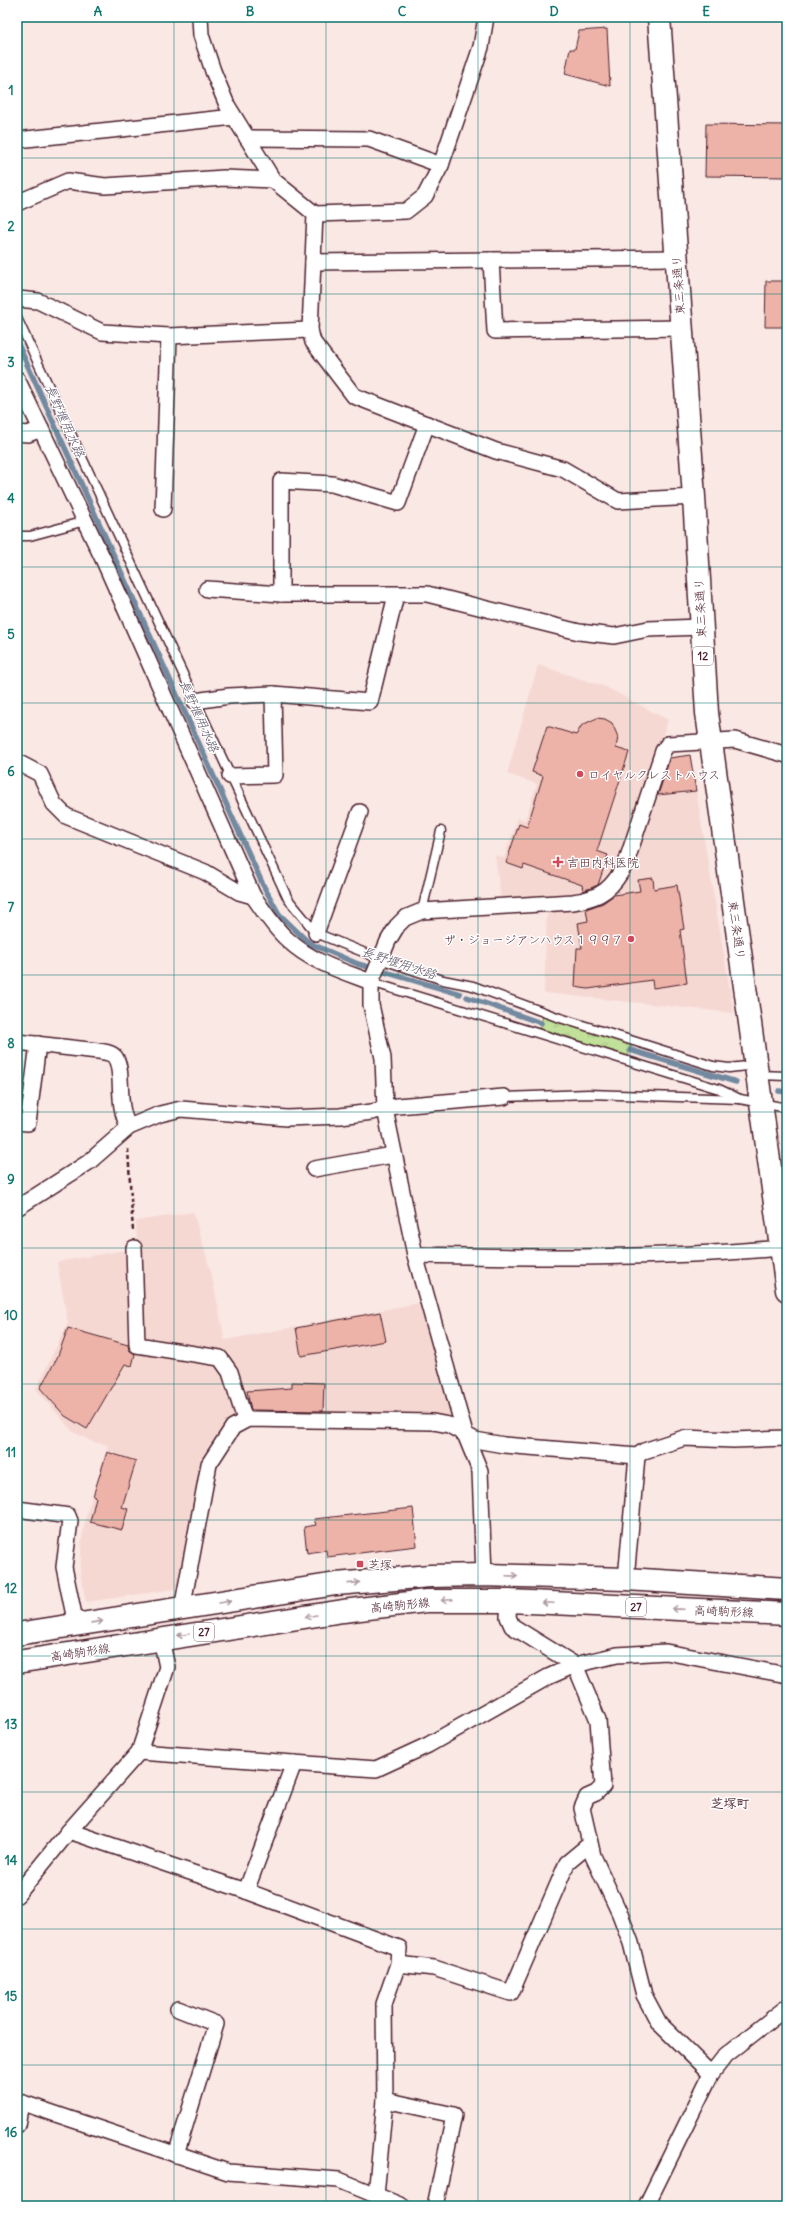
<svg xmlns="http://www.w3.org/2000/svg" width="804" height="2223" font-family="Delius,'Klee One',sans-serif">
	<style>
		.built { fill: #f6d8d3 }
		.grass { fill: url(#grass-tufts); stroke: #868062 }
		.lines { fill: none; stroke-linecap: round; stroke-linejoin: round }
		.stream { stroke: #7289a0; stroke-width: 5.5 }
		.building { fill: #edb3a8; stroke: #4a1f2b }
		.lane-casing { stroke: #4a1f2b; stroke-width: 11 }
		.street-casing { stroke: #4a1f2b; stroke-width: 18 }
		.primary-casing { stroke: #4a1f2b; stroke-width: 25 }
		.path { stroke: #4a1f2b; stroke-width: 2.5; stroke-dasharray: 4 3; stroke-linecap: butt }
		.lane { stroke: #fff; stroke-width: 8 }
		.street { stroke: #fff; stroke-width: 15 }
		.primary { stroke: #fff; stroke-width: 22 }
		.oneway { stroke: #ae9aa0 }
		.grid { fill: none; stroke: #0f766e; stroke-width: 1; stroke-opacity: 0.55 }
		.poi-dot { fill: #d1495b; stroke: #fff; stroke-width: 1.5 }
		.labels { text-anchor: middle; dominant-baseline: central; stroke-width: 3; stroke-linejoin: round; paint-order: stroke }
		.shield { fill: #fff; stroke: #80626b; stroke-width: 1 }
		.shield-label { font-size: 11px; font-weight: bold; fill: #4a1f2b }
		.street-label { font-size: 12px; fill: #4a1f2b; stroke: #fff }
		.poi-label { font-size: 12px; fill: #4a1f2b; stroke: #fff; text-anchor: start }
		.water-label { font-size: 13px; font-style: italic; fill: #5e5466; stroke: #fff }
		.neighbourhood-label { font-size: 13px; font-weight: bold; fill: #4a1f2b; stroke: #fff }
		.neatline { fill: none; stroke: #0f766e; stroke-width: 1.5 }
		.grid-label { font-size: 13px; text-anchor: middle; font-weight: bold; fill: #0f766e }
	</style>
	<defs>
		<pattern id="grass-tufts" width="24" height="20" patternUnits="userSpaceOnUse"><rect width="24" height="20" fill="#c1e19a"/><path d="M3 7l-1-3M5 7V3M7 7l1-3M15 17l-1-3M17 17v-4M19 17l1-3" fill="none" stroke="#a7c185"/></pattern>
	</defs>
	<rect width="100%" height="100%" fill="#fae8e5"/>
	<filter id="ink" filterUnits="userSpaceOnUse"><feTurbulence type="fractalNoise" baseFrequency=".025" numOctaves="2"/><feDisplacementMap in="SourceGraphic" scale="8" xChannelSelector="R" yChannelSelector="G"/><feConvolveMatrix kernelMatrix="1 2 1 2 8 2 1 2 1" color-interpolation-filters="sRGB"/></filter>
	<g filter="url(#ink)">
		<g class="built">
			<polygon points="538,665 606,687 668,720 623,855 614,875 588,896 501,900 495,855 504,858 518,818 525,820 537,784 507,774"/>
			<polygon points="696,791 734,1013 544,993 547,908 604,897 655,795"/>
			<polygon points="193,1212 211,1272 225,1340 424,1302 456,1419 247,1415 225,1430 182,1588 86,1602 80,1573 82,1538 86,1516 108,1445 93,1442 73,1432 36,1389 68,1323 57,1262 137,1248 136,1221"/>
		</g>
		<polygon class="grass" points="543,1017 632,1045 628,1056 539,1028"/>
		<g class="lines">
			<g class="stream">
				<polyline points="17,342 263,885 279,914 309,943 358,964 460,994"/>
				<polyline points="467,997 541,1023"/>
				<polyline points="630,1050 736,1082"/>
				<polyline points="779,1091 787,1092"/>
			</g>
		</g>
		<g class="building">
			<polygon points="607,29 610,86 565,74 570,49 575,49 579,31"/>
			<polygon points="706,124 787,125 787,177 705,176"/>
			<polygon points="766,281 787,281 787,327 765,327"/>
			<polygon points="597,718 605,719 612,723 618,737 616,748 629,752 597,851 608,855 598,885 583,891 582,885 524,865 523,869 506,863 519,824 527,827 543,776 532,772 547,726 576,735 582,725"/>
			<polygon points="690,755 696,791 658,795 670,758"/>
			<polygon points="653,878 654,889 677,885 684,929 680,930 687,983 653,988 652,980 588,989 575,987 577,948 582,948 578,923 588,921 586,909 603,903 614,895 640,891 638,880"/>
			<polygon points="380,1312 386,1341 301,1356 296,1328"/>
			<polygon points="68,1328 128,1345 129,1350 135,1354 132,1366 125,1364 87,1429 65,1416 40,1388 57,1358"/>
			<polygon points="292,1382 324,1383 323,1411 251,1410 247,1391 292,1388"/>
			<polygon points="107,1452 136,1461 122,1507 128,1509 122,1530 90,1522 96,1497 93,1496"/>
			<polygon points="413,1508 417,1546 327,1557 326,1550 307,1553 304,1527 316,1525 314,1519"/>
		</g>
		<g class="lines">
			<defs>
				<g id="lane">
					<polyline points="17,318 288,899 316,933 380,959 443,980 473,986 557,1017 713,1066 729,1068 755,1065"/>
					<polyline points="17,536 30,536 85,521"/>
					<polyline points="422,911 441,831"/>
					<polyline points="371,982 719,1089 740,1099"/>
					<polyline points="759,1075 787,1076"/>
					<polyline points="504,1097 588,1094 740,1099 787,1108"/>
				</g>
				<g id="street">
					<polyline points="200,17 201,35 213,71 227,105 273,180 315,214 406,211 425,196 441,165 481,47 486,17"/>
					<polyline points="247,138 369,139 441,165"/>
					<polyline points="17,140 234,117"/>
					<polyline points="17,203 68,181 105,186 224,178 273,180"/>
					<polyline points="315,214 310,330 313,342 354,396 496,451 563,469 618,501 694,497"/>
					<polyline points="491,260 495,331 681,328"/>
					<polyline points="313,262 676,258"/>
					<polyline points="17,299 38,301 102,332 169,336 310,330"/>
					<path d="M 17,379 L 104,561 L 253,896 C 264,911 274,928 288,940 C 311,962 342,971 371,982"/>
					<polyline points="17,433 28,434 41,429"/>
					<polyline points="163,509 169,336"/>
					<polyline points="207,589 281,594 427,594 579,632 614,636 648,629 700,627"/>
					<polyline points="281,594 281,481 332,484 398,503 427,424"/>
					<polyline points="195,701 229,696 273,694 370,702 396,595"/>
					<polyline points="17,762 40,774 54,804 66,816 205,872 239,892 253,896"/>
					<polyline points="230,776 275,775 273,694"/>
					<polyline points="316,933 360,812"/>
					<path d="M 17,1042 L 98,1051 C 103,1052 111,1052 115,1057 C 125,1072 115,1105 129,1127"/>
					<polyline points="17,1122 28,1123 38,1044"/>
					<polyline points="314,1169 393,1155"/>
					<polyline points="17,1208 89,1162 129,1127 160,1114 181,1109 287,1118 340,1116 372,1112 397,1106 504,1097"/>
					<polyline points="134,1248 137,1345 220,1358 230,1372 245,1420"/>
					<path d="M 415,1255 C 537,1258 659,1259 781,1248"/>
					<polyline points="17,1509 62,1515 68,1516 70,1521 64,1567 76,1625"/>
					<path d="M 484,1575 L 480,1471 L 465,1434 L 415,1255 L 385,1109 L 383,1058 L 371,1005 L 371,982 L 388,941 L 397,926 L 405,918 L 422,911 L 573,902 C 602,898 613,888 626,863 L 663,751 L 668,744 L 735,740 L 787,755"/>
					<polyline points="626,1579 637,1456"/>
					<polyline points="509,1601 508,1617 512,1626 575,1665 598,1720 603,1786 596,1793 587,1797 582,1808 593,1856 620,1914 631,1943 644,1995 659,2023 711,2074"/>
					<polyline points="182,1609 209,1464 233,1427 248,1419 433,1422 449,1425 475,1440 504,1445 637,1456 644,1451 684,1438 733,1440 787,1438"/>
					<polyline points="139,1752 376,1769 428,1745 548,1677 575,1665 617,1655 666,1652 787,1675"/>
					<polyline points="69,1831 246,1891 399,1948 398,1964 384,2004 385,2100 376,2195"/>
					<polyline points="246,1891 294,1763"/>
					<polyline points="17,1895 69,1831 139,1752 167,1667 161,1639"/>
					<polyline points="398,1964 434,1968 511,1993 567,1863 590,1844"/>
					<polyline points="385,2100 454,2115 435,2206"/>
					<polyline points="17,2101 228,2172 339,2180 402,2206"/>
					<polyline points="17,2125 21,2103"/>
					<polyline points="176,2155 216,2024 178,2009"/>
					<polyline points="646,2206 711,2074 726,2055 787,2007"/>
				</g>
				<g id="primary">
					<polyline points="659,17 694,497 707,713 787,1290"/>
					<polyline points="17,1634 336,1584 430,1576 484,1575 626,1579 787,1589"/>
					<polyline points="17,1662 343,1611 426,1601 509,1601 787,1614"/>
				</g>
			</defs>
			<use href="#lane" class="lane-casing"/>
			<use href="#street" class="street-casing"/>
			<use href="#primary" class="primary-casing"/>
			<polyline class="path" points="128,1149 133,1232"/>
			<use href="#lane" class="lane"/>
			<use href="#street" class="street"/>
			<use href="#primary" class="primary"/>
		</g>
		<defs><path id="oneway-shaft" d="M-6 0H5M1.5-3L5.5 0L1.5 3" fill="none" stroke-width="1.6" stroke-linecap="round" stroke-linejoin="round"/></defs>
		<g class="oneway">
			<use href="#oneway-shaft" transform="translate(512 1576) rotate(2)"/>
			<use href="#oneway-shaft" transform="translate(354 1583) rotate(-6)"/>
			<use href="#oneway-shaft" transform="translate(447 1600) rotate(177)"/>
			<use href="#oneway-shaft" transform="translate(225 1602) rotate(-9)"/>
			<use href="#oneway-shaft" transform="translate(548 1603) rotate(-177)"/>
			<use href="#oneway-shaft" transform="translate(678 1609) rotate(-178)"/>
			<use href="#oneway-shaft" transform="translate(311 1616) rotate(171)"/>
			<use href="#oneway-shaft" transform="translate(97 1622) rotate(-8)"/>
			<use href="#oneway-shaft" transform="translate(183 1635) rotate(171)"/>
		</g>
	</g>
	<path class="grid" d="M 174,17 L 174,2206M 326,17 L 326,2206M 478,17 L 478,2206M 630,17 L 630,2206M 17,158 L 787,158M 17,294 L 787,294M 17,431 L 787,431M 17,567 L 787,567M 17,703 L 787,703M 17,839 L 787,839M 17,975 L 787,975M 17,1112 L 787,1112M 17,1248 L 787,1248M 17,1384 L 787,1384M 17,1520 L 787,1520M 17,1656 L 787,1656M 17,1792 L 787,1792M 17,1929 L 787,1929M 17,2065 L 787,2065"/>
	<g class="poi-dot">
		<circle cx="580" cy="774" r="4"/>
		<path d="M556 856h4v4h4v4h-4v4h-4v-4h-4v-4h4z"/>
		<circle cx="631" cy="939" r="4"/>
		<rect x="356" y="1560" width="8" height="8" rx="2"/>
	</g>
	<g class="labels">
		<g class="shield">
			<rect x="693" y="647" width="20" height="18" rx="3"/>
			<rect x="626" y="1598" width="20" height="18" rx="3"/>
			<rect x="194" y="1623" width="20" height="18" rx="3"/>
		</g>
		<g class="shield-label">
			<text x="703" y="656">12</text>
			<text x="636" y="1607">27</text>
			<text x="204" y="1632">27</text>
		</g>
		<g class="street-label">
			<text transform="translate(678 285) rotate(-94)">東三条通り</text>
			<text transform="translate(700 608) rotate(-93)">東三条通り</text>
			<text transform="translate(737 930) rotate(82)">東三条通り</text>
			<text transform="translate(400 1605) rotate(-6)">高崎駒形線</text>
			<text transform="translate(724 1611) rotate(2)">高崎駒形線</text>
			<text transform="translate(80 1652) rotate(-9)">高崎駒形線</text>
		</g>
		<g class="poi-label">
			<text x="588" y="774">ロイヤルクレストハウス</text>
			<text x="567" y="862">吉田内科医院</text>
			<text x="623" y="939" text-anchor="end">ザ・ジョージアンハウス１９９７</text>
			<text x="368" y="1564">芝塚</text>
		</g>
		<g class="water-label">
			<text transform="translate(65 421) rotate(66)">長野堰用水路</text>
			<text transform="translate(199 716) rotate(66)">長野堰用水路</text>
			<text transform="translate(399 963) rotate(18)">長野堰用水路</text>
		</g>
		<g class="neighbourhood-label">
			<text x="730" y="1803">芝塚町</text>
		</g>
	</g>
	<rect width="804" height="2223" fill="none" stroke="#fff" stroke-width="44"/>
	<rect x="22" y="22" width="760" height="2179" class="neatline"/>
	<g class="grid-label">
		<text x="98" y="16">A</text>
		<text x="250" y="16">B</text>
		<text x="402" y="16">C</text>
		<text x="554" y="16">D</text>
		<text x="706" y="16">E</text>
		<text x="11" y="95">1</text>
		<text x="11" y="231">2</text>
		<text x="11" y="367">3</text>
		<text x="11" y="503">4</text>
		<text x="11" y="639">5</text>
		<text x="11" y="776">6</text>
		<text x="11" y="912">7</text>
		<text x="11" y="1048">8</text>
		<text x="11" y="1184">9</text>
		<text x="11" y="1320">10</text>
		<text x="11" y="1457">11</text>
		<text x="11" y="1593">12</text>
		<text x="11" y="1729">13</text>
		<text x="11" y="1865">14</text>
		<text x="11" y="2001">15</text>
		<text x="11" y="2137">16</text>
	</g>
</svg>
